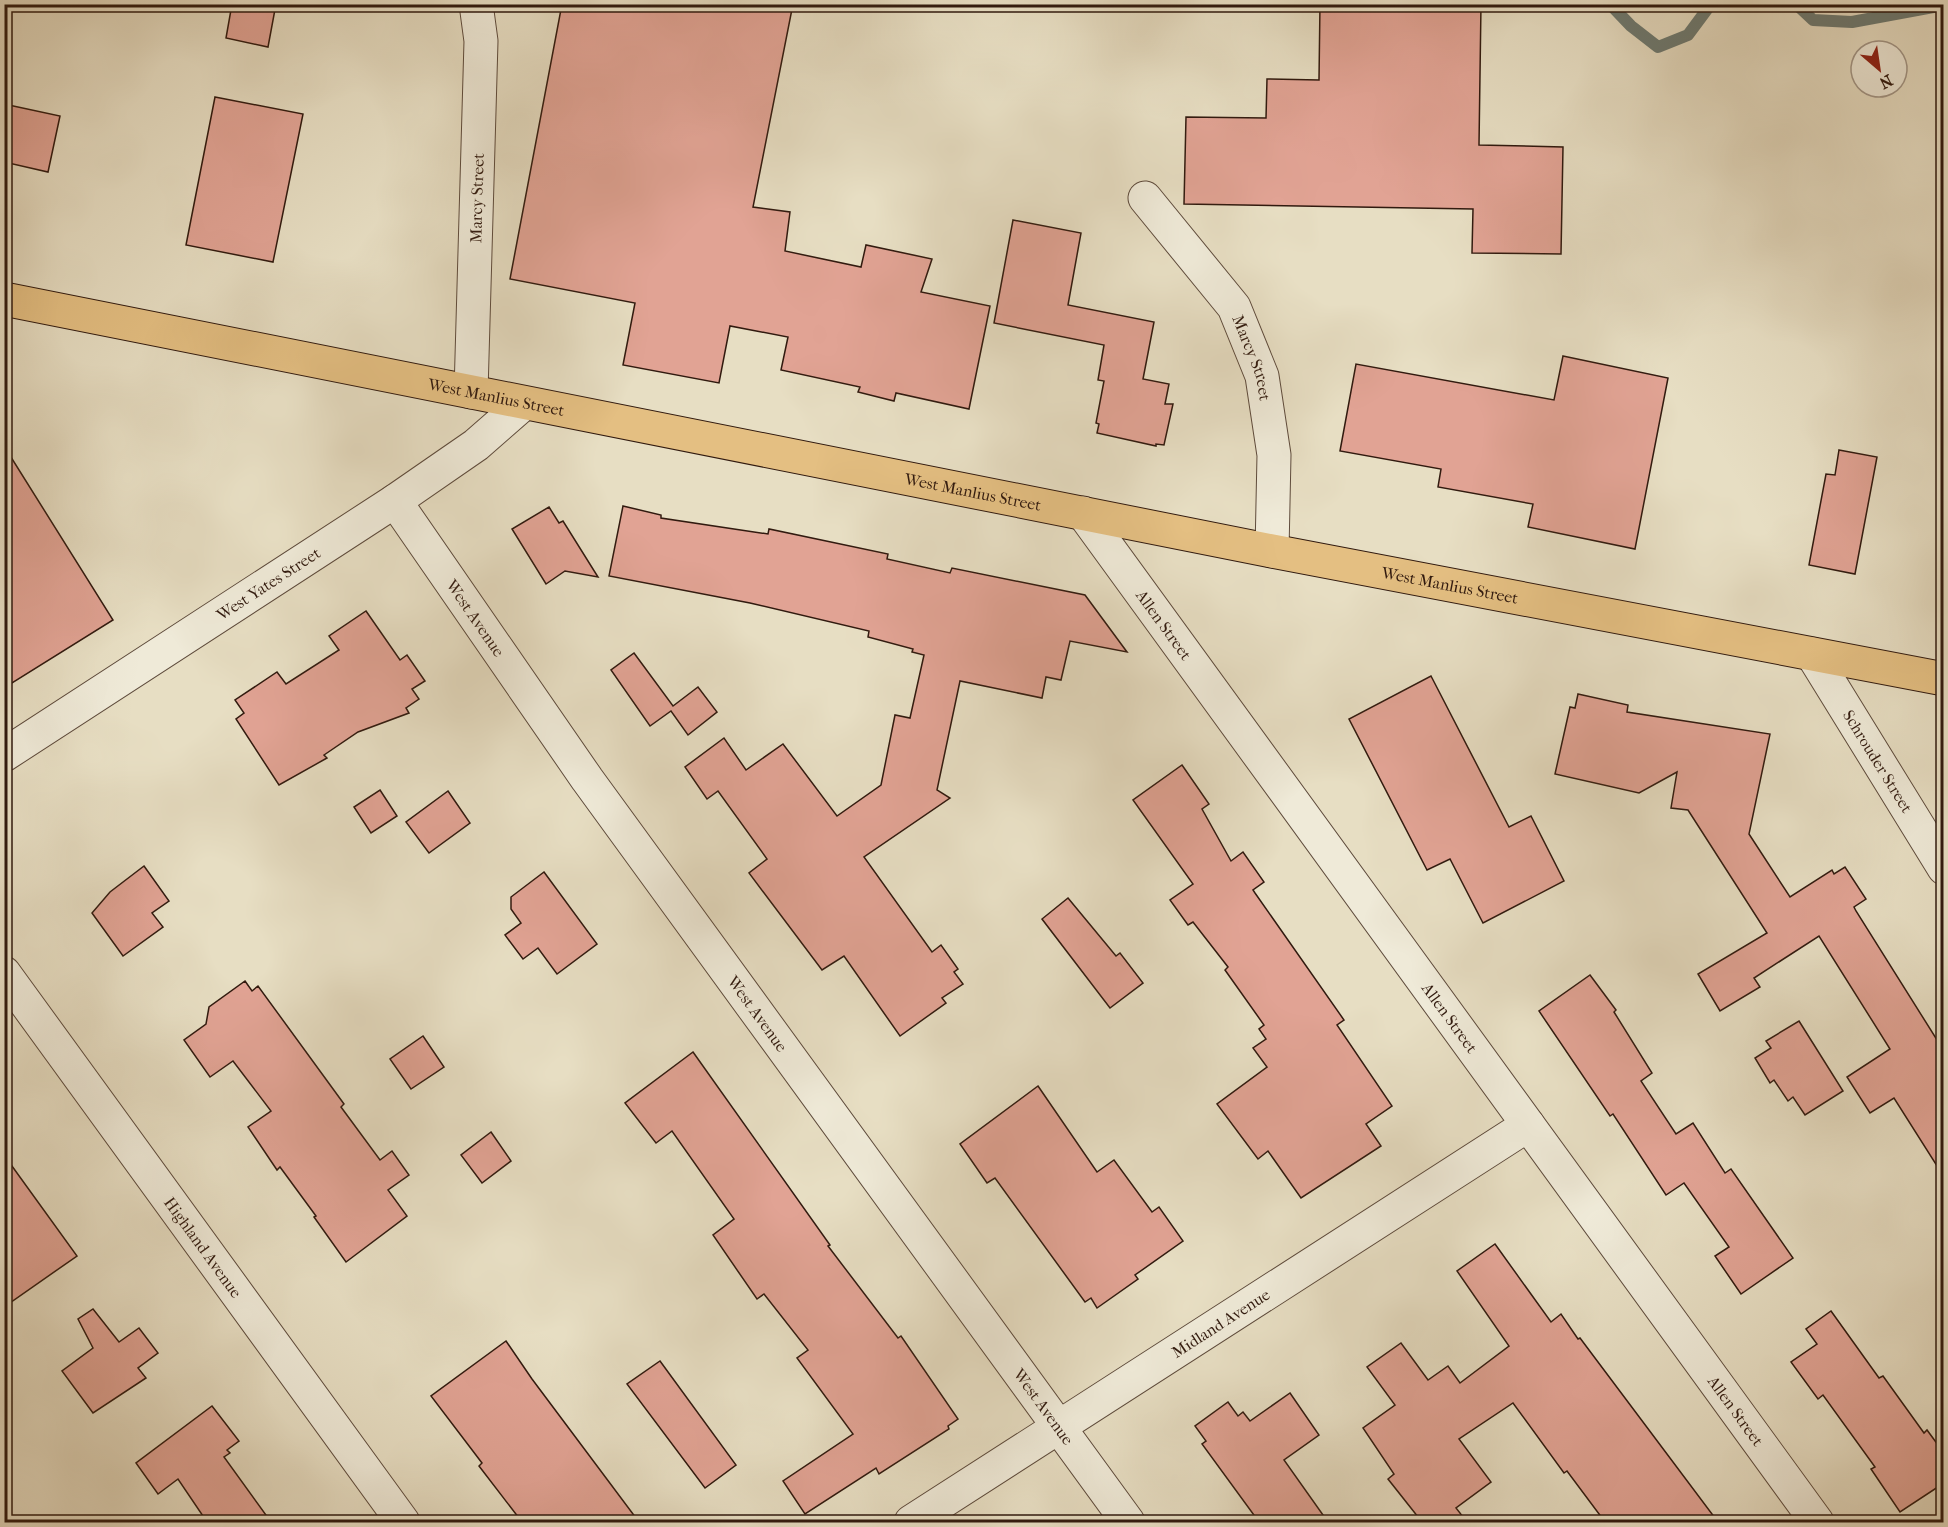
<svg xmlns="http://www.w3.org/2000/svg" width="1948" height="1527" font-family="'IM FELL French Canon',serif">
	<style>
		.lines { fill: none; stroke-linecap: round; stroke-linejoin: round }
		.stream { stroke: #6e7b73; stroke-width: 12 }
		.building { fill: #e1a394; stroke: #311a0f; stroke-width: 1.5 }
		.minor-casing { stroke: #5e4b3c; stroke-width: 35 }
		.major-casing { stroke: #311a0f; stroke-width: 35 }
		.minor { stroke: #efead8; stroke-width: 33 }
		.major { stroke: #e4bf82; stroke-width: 33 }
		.labels { text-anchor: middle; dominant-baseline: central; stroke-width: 4.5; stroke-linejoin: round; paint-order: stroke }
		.street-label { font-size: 16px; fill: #311a0f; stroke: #efead8 }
	</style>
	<rect width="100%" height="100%" fill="#e7dec3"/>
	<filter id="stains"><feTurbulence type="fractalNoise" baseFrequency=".00333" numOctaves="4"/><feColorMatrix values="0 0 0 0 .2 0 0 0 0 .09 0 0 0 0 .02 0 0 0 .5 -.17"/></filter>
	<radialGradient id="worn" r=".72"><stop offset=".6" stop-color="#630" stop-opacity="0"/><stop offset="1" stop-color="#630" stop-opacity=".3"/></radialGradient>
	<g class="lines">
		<g class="stream">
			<polyline points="1610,4 1631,26 1658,47 1688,35 1711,4"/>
			<polyline points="1796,4 1813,20 1852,22 1944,5"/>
		</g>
	</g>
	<g class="building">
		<polygon points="232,4 276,4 268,47 226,38"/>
		<polygon points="562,4 793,4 753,207 790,212 785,251 861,267 866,245 932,259 921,292 990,306 969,409 896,393 894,401 858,392 860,387 781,370 788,337 730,326 719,383 623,365 635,303 510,279"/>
		<polygon points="1320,4 1481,4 1479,145 1563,147 1561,254 1472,253 1473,209 1184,204 1186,117 1266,118 1267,79 1319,80"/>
		<polygon points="215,97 303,114 273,262 186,245"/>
		<polygon points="4,104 60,116 48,172 4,162"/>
		<polygon points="1013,220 1081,233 1068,305 1154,322 1143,379 1169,384 1165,404 1173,404 1164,445 1156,444 1156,446 1097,433 1099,424 1096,423 1104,381 1098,380 1104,345 994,323"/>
		<polygon points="1563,356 1668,378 1635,549 1528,527 1533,504 1438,487 1441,469 1340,451 1356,364 1554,400"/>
		<polygon points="4,446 113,620 4,688"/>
		<polygon points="1839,450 1877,457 1855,574 1809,565 1826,474 1835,475"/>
		<polygon points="623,506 661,515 661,518 768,534 769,529 888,554 887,559 950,573 952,568 1085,595 1127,652 1070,641 1061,680 1046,677 1042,698 960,681 937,790 950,798 864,857 932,952 941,945 958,969 954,972 963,984 942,998 946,1003 900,1036 844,956 822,970 749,873 767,859 718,791 707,799 685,767 724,738 746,770 783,744 837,816 881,785 895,715 910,718 924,655 912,652 913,649 868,637 869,631 750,603 609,576"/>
		<polygon points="549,507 559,523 563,521 598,577 565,571 546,584 512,529"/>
		<polygon points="366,611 400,660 407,655 425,681 412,689 419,699 406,708 409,713 358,732 324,755 327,758 279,785 236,719 244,713 235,700 277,672 286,684 339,650 329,636"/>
		<polygon points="634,653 673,706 698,687 717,712 688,735 671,711 650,726 611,670"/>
		<polygon points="1431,676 1509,827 1531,816 1564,881 1483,923 1450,859 1427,870 1349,719"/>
		<polygon points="1578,694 1628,705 1627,712 1770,734 1749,834 1790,897 1832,870 1834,874 1845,867 1866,899 1854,907 1856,911 1944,1051 1944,1177 1894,1098 1870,1113 1847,1077 1890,1049 1819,936 1754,978 1760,987 1720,1011 1698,974 1767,933 1688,810 1671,808 1677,772 1639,793 1555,774 1570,707 1575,708"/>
		<polygon points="1182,765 1209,804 1202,809 1231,861 1243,852 1264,882 1253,890 1255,893 1344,1020 1337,1025 1392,1106 1366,1124 1381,1146 1301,1198 1268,1151 1258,1159 1217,1104 1267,1067 1253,1048 1266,1039 1259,1029 1264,1025 1225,970 1228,967 1193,922 1188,925 1170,900 1193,884 1133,800"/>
		<polygon points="380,790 397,816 371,833 354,807"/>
		<polygon points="448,791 470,823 429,853 406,822"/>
		<polygon points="144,866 169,901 152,913 163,927 123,956 92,913 110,892"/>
		<polygon points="544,872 597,944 557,974 538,948 523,959 505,935 521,923 511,909 511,897"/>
		<polygon points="1068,898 1116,956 1120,953 1143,983 1110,1008 1042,919"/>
		<polygon points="1590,975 1616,1010 1614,1012 1652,1073 1641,1081 1676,1134 1693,1123 1725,1173 1731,1169 1793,1258 1741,1294 1715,1256 1729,1247 1684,1183 1666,1195 1613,1114 1610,1116 1539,1011"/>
		<polygon points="245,981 252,991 258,986 344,1104 341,1107 380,1160 392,1151 409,1175 388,1190 407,1216 346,1262 314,1217 316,1216 280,1167 277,1170 248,1127 271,1111 233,1061 210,1077 184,1040 206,1024 209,1007"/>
		<polygon points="1799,1021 1843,1091 1805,1115 1793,1097 1788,1101 1774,1080 1770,1083 1755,1058 1771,1048 1766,1041"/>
		<polygon points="423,1036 444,1067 411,1089 390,1059"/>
		<polygon points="693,1052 830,1245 828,1246 898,1338 901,1336 958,1419 948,1426 949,1429 879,1474 876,1468 805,1514 783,1481 853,1434 797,1358 808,1350 764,1294 757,1299 713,1235 734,1219 672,1131 656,1143 625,1103"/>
		<polygon points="1038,1086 1097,1172 1114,1160 1152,1212 1159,1207 1183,1241 1135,1275 1138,1279 1097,1308 1091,1298 1085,1302 995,1178 987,1183 960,1144"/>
		<polygon points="491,1132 511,1161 482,1183 461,1155"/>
		<polygon points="4,1155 77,1256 4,1307"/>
		<polygon points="1495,1244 1551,1322 1561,1314 1578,1339 1580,1338 1718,1522 1605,1522 1567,1471 1564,1473 1513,1403 1459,1439 1491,1482 1456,1508 1467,1522 1422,1522 1388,1479 1394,1474 1363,1428 1395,1405 1367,1367 1401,1343 1428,1380 1448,1366 1460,1383 1509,1346 1457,1271"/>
		<polygon points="93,1309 119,1342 139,1328 158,1353 138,1368 146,1378 93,1413 62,1371 93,1348 78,1319"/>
		<polygon points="1831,1311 1879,1378 1883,1376 1924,1433 1927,1430 1944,1453 1944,1483 1900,1512 1871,1469 1875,1467 1823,1395 1818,1399 1791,1362 1817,1344 1806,1329"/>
		<polygon points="506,1341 532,1379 639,1522 522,1522 479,1466 482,1463 431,1396"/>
		<polygon points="660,1361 736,1465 705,1488 627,1384"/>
		<polygon points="1290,1393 1319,1435 1284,1460 1328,1522 1259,1522 1202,1444 1206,1441 1195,1426 1228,1402 1238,1416 1243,1412 1250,1421"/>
		<polygon points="212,1406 239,1441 227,1450 230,1453 224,1457 271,1522 207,1522 178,1479 158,1494 136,1463"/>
	</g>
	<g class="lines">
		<defs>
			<g id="minor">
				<path id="s1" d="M 1145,198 L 1234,307 L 1262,376 L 1274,455 L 1272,551"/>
				<path id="s2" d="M 471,392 L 481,41 L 476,4"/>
				<path id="s3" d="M 395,501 L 587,779 L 1128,1522"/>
				<path id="s4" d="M 1083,513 L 1817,1522"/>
				<path id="s5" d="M 1812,654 L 1944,868"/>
				<path id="s6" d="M 4,755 L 395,501 L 476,445 L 524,403"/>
				<path id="s7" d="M 4,973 L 403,1522"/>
				<path id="s8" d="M 911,1522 L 1528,1125"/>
			</g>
			<g id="major">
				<path id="s9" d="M 4,299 L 1272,551 L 1944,679"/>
			</g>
		</defs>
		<use href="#minor" class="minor-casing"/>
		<use href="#major" class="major-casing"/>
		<use href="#minor" class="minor"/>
		<use href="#major" class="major"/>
	</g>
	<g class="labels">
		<g class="street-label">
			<text stroke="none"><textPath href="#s2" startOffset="194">Marcy Street</textPath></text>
			<text stroke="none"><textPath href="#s1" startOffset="195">Marcy Street</textPath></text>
			<text stroke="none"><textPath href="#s9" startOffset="502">West Manlius Street</textPath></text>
			<text stroke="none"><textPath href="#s9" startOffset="988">West Manlius Street</textPath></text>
			<text stroke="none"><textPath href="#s6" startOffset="315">West Yates Street</textPath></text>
			<text stroke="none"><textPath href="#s9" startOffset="1474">West Manlius Street</textPath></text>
			<text stroke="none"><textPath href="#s3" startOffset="142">West Avenue</textPath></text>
			<text stroke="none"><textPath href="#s4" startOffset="138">Allen Street</textPath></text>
			<text stroke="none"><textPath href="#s5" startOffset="126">Schrouder Street</textPath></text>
			<text stroke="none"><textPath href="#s3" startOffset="628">West Avenue</textPath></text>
			<text stroke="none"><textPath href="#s4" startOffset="624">Allen Street</textPath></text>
			<text stroke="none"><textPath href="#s7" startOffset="339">Highland Avenue</textPath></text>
			<text stroke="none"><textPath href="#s8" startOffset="368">Midland Avenue</textPath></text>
			<text stroke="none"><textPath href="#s3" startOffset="1114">West Avenue</textPath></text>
			<text stroke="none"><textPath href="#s4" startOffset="1110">Allen Street</textPath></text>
		</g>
	</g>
	<rect width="1948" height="1527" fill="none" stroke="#e7dec3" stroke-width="24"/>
	<rect x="6" y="6" width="1936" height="1515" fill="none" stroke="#311a0f" stroke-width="3"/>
	<rect x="12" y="12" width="1924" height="1503" fill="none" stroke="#311a0f" stroke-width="1.5"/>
	<g transform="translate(1879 69) rotate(151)"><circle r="28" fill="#efead8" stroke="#a39788" stroke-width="1.5"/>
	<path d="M0-4.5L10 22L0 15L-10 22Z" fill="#8f2418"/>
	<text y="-9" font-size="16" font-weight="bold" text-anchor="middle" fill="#311a0f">N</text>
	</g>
	<rect width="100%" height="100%" filter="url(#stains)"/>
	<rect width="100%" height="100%" fill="url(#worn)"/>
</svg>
